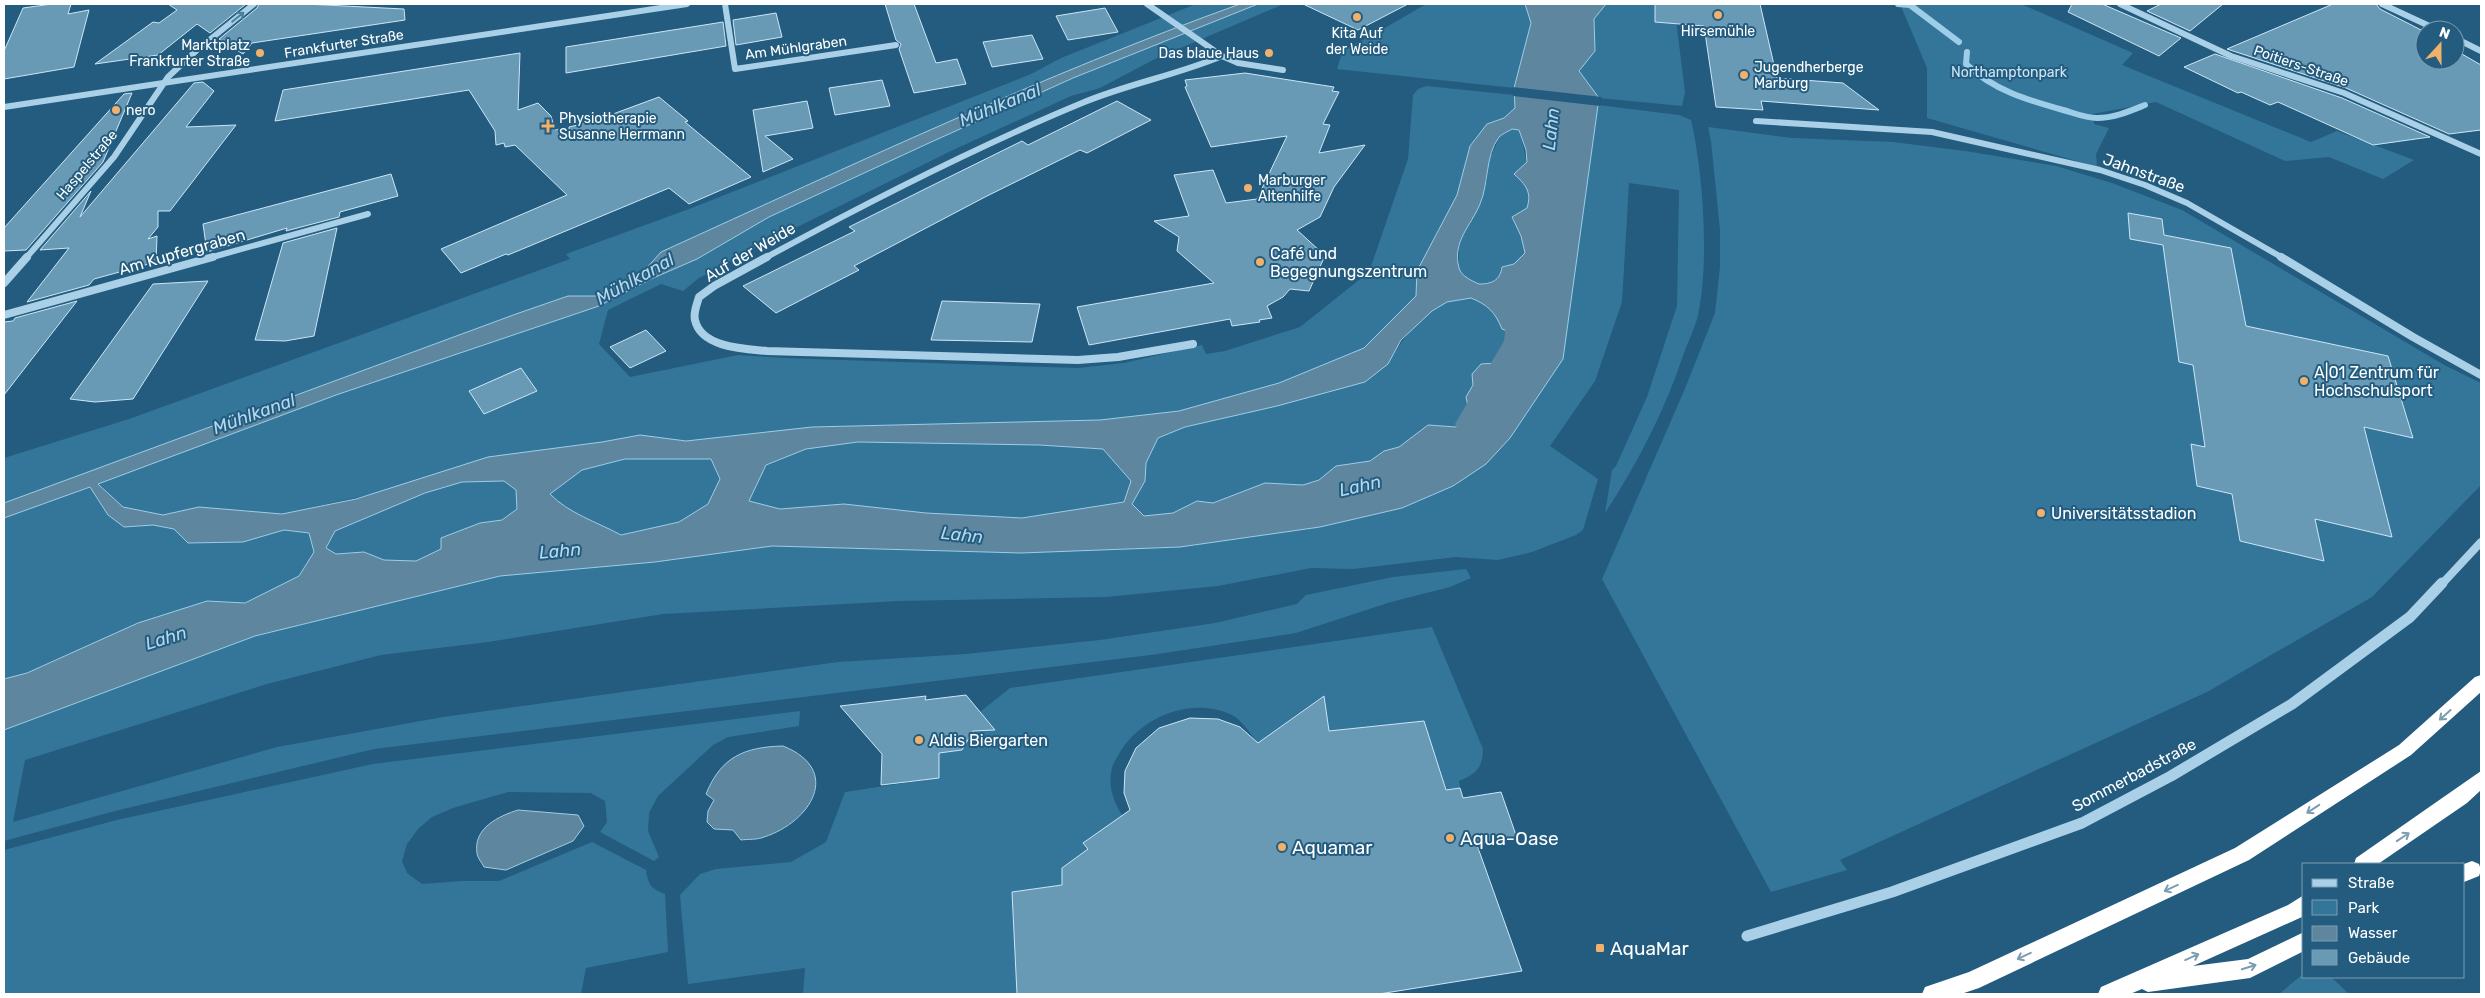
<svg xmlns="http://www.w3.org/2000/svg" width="2485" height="998" font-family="Rubik,sans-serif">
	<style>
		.green { fill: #33769a }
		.water { fill: #5e879f; stroke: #9dcde7; fill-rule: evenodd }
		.pier { fill: #235c7f }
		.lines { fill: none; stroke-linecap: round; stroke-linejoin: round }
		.stream { stroke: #9dcde7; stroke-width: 6 }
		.river { fill: #5e879f; fill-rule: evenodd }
		.building { fill: #689ab6; stroke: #cce6f5 }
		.minor-far2 { stroke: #a9d0e6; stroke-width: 6 }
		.minor-far1 { stroke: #a9d0e6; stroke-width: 8 }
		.minor { stroke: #a9d0e6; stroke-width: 11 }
		.highway { fill: #fff; fill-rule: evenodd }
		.oneway { stroke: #4b7f9e }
		.oneway2 { stroke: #7b9db2 }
		.poi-dot { fill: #f1b16c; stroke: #235c7f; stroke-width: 2 }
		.labels { text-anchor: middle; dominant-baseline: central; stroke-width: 4; stroke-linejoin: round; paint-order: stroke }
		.far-poi-label { font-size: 14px; fill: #fff; stroke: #235c7f; text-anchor: start }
		.far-street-label { font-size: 14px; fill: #fff; stroke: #235c7f }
		.far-park-label { font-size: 14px; fill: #cce6f5; stroke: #235c7f }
		.street-label { font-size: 16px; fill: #fff; stroke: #235c7f }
		.poi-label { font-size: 16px; fill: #fff; stroke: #235c7f; text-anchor: start }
		.water-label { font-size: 18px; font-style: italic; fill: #b4d9ee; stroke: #235c7f }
		.near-poi-label { font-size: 19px; fill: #fff; stroke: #235c7f; text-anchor: start }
	</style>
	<rect width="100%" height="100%" fill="#235c7f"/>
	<g class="green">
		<path d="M 1196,4 L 1240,4 C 1043,75 852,165 661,252 L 643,272 L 596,296 L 568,296 L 516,314 L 4,503 L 4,458 L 129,419 L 570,259 L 566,254 L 689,209 L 1031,74 L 1061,58 Z"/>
		<polygon points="1258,4 1284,4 1155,59 1100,88 1071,96 953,150 775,238 699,278 683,291 661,284 608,310 599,344 630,377 738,355 784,358 1078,368 1124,363 1202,345 1206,354 1225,351 1300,327 1369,272 1408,159 1413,95 1418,89 1426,86 1515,95 1515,108 1504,118 1487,124 1470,146 1457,195 1417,271 1417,296 1364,348 1279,383 1179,411 1100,420 812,427 686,441 640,435 282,514 199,507 163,515 123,507 98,483 336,395 599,306 651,279 697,259 769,217 929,143 1073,78"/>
		<polygon points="1426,4 1525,4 1531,23 1514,88 1337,69 1343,50 1373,35"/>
		<polygon points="1606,4 1674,4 1685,92 1682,106 1599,98 1578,71 1595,51 1594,19"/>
		<polygon points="1900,4 2021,4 2133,53 2122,65 2311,142 2337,131 2414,160 2383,179 2329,157 2285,161 2156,102 2093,114 2094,124 2109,128 2096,154 2097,167 1927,118 1927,68"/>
		<path d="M 1598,105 L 1679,115 L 1691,120 C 1703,171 1709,258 1699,310 C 1697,324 1689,339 1684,353 C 1665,410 1638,463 1605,513 L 1612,470 L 1616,466 L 1647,397 L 1677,306 L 1679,190 L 1629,183 L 1622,302 L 1595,381 L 1550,446 L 1598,479 L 1583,530 L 1576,535 L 1532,552 L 1498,560 L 1456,557 L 1353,569 L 1311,568 L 1218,586 L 1106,597 L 899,601 L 663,614 L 488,642 L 381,655 L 267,684 L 25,760 L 13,822 L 277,747 L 443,717 L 838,662 L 966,654 L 1100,640 L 1215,623 L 1297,604 L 1306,595 L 1393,577 L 1466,569 L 1471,578 L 1450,587 L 1391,602 L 1296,633 L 1151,655 L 374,749 L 115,811 L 4,841 L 4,730 L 255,636 L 500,576 L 655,562 L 772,546 L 1021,553 L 1179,547 L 1320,527 L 1402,508 L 1453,486 L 1510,438 Z"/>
		<polygon points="1708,127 1792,138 1893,142 1965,151 2056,166 2112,183 2182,210 2446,366 2481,383 2481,485 2372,597 2207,692 1840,860 1847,870 1771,892 1602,579 1684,391 1715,313 1720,267 1720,230 1711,141"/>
		<path d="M 1512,129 L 1519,130 C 1525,149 1533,190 1527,208 L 1512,217 L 1521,236 L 1525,253 L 1514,264 L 1502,267 C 1500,281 1491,284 1479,285 L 1465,277 L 1459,269 L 1459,240 L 1480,205 L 1487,180 L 1488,163 L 1500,136 Z"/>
		<path d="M 1471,298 C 1488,305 1495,312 1502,329 L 1522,337 L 1526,350 C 1517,361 1511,364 1497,362 L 1473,385 L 1466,397 C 1470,412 1467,418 1456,427 L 1428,425 L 1399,447 L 1384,451 L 1370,461 L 1336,466 L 1319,480 L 1303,485 L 1265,483 L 1213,503 L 1197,501 L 1174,513 L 1144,516 L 1132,504 L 1145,481 L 1146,463 L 1158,438 L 1185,427 L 1277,406 L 1388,364 C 1401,341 1421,312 1447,302 C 1454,299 1463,299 1471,298 Z"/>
		<polygon points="858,442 1039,445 1103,449 1131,481 1125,502 1022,518 926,513 844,504 780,509 749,501 766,465 806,449"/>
		<path d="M 625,459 L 711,459 L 720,479 L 708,504 L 679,522 L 620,535 C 597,522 568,513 549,494 L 582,470 Z"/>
		<polygon points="504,481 516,490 517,509 502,520 480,523 442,549 416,561 384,560 364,552 336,554 326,549 335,531 425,493 462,482"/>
		<polygon points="90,487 108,515 124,527 153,525 174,529 188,543 243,542 284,530 309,533 314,553 299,576 245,603 207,601 138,623 27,673 4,679 4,518"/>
		<path d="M 1432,627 L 1483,749 C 1482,769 1477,773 1459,781 L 1460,788 L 1446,790 L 1423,721 L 1329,731 L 1323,696 L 1258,743 C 1251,735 1242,720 1232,715 C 1192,696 1140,717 1119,754 C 1117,758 1113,763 1112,768 C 1106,791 1118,810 1130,828 L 1108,826 L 1083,843 L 1088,849 L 1062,868 L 1063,885 L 1012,892 L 1017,994 L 803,994 L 805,968 L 688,984 L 680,895 L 700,874 L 716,869 L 791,862 L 826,842 L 845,792 L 938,778 L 939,753 L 962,750 L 973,731 L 988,730 L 992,726 L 980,712 L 1010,688 Z"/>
		<path d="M 800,711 L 799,726 L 728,737 L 713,745 L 658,796 L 649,813 L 648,831 L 659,857 L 654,861 L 600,832 L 607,822 L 605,801 L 591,793 L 508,792 L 453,808 L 432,817 L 418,829 L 407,844 L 402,861 L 407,873 L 422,884 L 461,881 L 499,881 L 592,842 L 646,870 C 648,884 651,889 665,894 L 668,952 L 586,968 L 581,994 L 4,994 L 4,850 L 117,820 L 373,764 Z"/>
		<polygon points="2304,973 2304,977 2331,977 2349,994 2279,994"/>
	</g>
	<g class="water">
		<path d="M 1240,4 L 1258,4 L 1073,78 L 929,143 L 769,217 L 697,259 L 651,279 L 599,306 L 336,395 L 98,484 L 123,507 L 163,515 L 199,507 L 282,514 L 356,499 L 488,457 L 602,442 L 640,435 L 686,441 L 812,427 L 1100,420 L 1179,411 L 1279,383 L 1364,348 L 1416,296 L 1417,271 L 1457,195 L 1470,146 L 1487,124 L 1504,118 L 1515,108 L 1514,88 L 1531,23 L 1525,4 L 1606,4 L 1594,19 L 1595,51 L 1579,71 L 1599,98 L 1563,359 L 1510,438 L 1486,464 L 1453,486 L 1402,508 L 1320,527 L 1180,547 L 1021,553 L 772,546 L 655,562 L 500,576 L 255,636 L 4,730 L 4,679 L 27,673 L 138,623 L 207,601 L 245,603 L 299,576 L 314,552 L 309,533 L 284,530 L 243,542 L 188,543 L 174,529 L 153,525 L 124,527 L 108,515 L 90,487 L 4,518 L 4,503 L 516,314 L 568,296 L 596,296 L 643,272 L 661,252 C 852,165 1043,75 1240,4 ZM 1512,129 L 1519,130 L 1526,150 L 1527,162 L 1514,174 C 1526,185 1532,192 1527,208 L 1512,217 L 1521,236 L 1525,253 L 1514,264 L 1502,267 C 1500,281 1491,284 1479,284 C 1472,281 1461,276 1459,268 C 1452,241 1471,226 1480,204 C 1489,183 1485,156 1499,137 C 1502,134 1509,131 1512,129 ZM 1471,298 C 1488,305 1495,312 1502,329 L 1522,337 L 1526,350 C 1512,368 1501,362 1481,364 L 1472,374 L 1473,385 L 1466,397 C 1470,412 1467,417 1456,427 L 1428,425 L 1399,447 L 1384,451 L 1370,461 L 1336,466 L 1319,480 L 1303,485 L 1265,483 L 1213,503 L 1197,501 L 1173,513 L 1144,516 L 1132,504 L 1145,481 L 1146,463 L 1158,438 L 1185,427 L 1277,406 L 1365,382 L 1388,364 L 1401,340 L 1432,311 L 1447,302 ZM 858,442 L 1039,445 L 1103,449 L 1131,481 L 1124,502 L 1022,518 L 926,513 L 844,504 L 780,509 L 749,501 L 766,465 L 806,449 ZM 625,459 L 711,459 L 720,479 L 708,504 L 679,522 L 621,535 C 597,522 568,513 550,494 L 582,470 ZM 504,481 L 516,490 L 517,509 L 502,520 L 480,523 L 441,538 L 441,549 L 416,561 L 384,560 L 364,552 L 336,554 L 326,548 L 335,531 L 425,493 L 462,482 Z"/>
		<path d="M 783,746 C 843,770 811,822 764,837 C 757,840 748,839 741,840 L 733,830 L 714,829 L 707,822 L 708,811 L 714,800 L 706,794 C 721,757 744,747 783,746 Z"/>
		<path d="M 518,810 L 578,815 L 584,826 L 573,841 L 506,870 L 484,867 C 482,863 477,857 477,853 C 473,828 499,816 518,810 Z"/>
	</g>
	<polygon class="pier" points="1512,87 1602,97 1602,98 1600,106 1513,96"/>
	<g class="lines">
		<g class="stream">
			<polyline points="1898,4 1910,5 1959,42"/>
			<path d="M 1967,52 L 1966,64 C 1993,90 2027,100 2063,110 C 2074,113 2085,118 2097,118 C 2114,118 2130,111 2145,105"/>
		</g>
		<polygon class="river" points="1535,258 1551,262 1558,272 1552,341 1498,437 1480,442 1462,437 1455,424 1504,341 1512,272 1519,262"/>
	</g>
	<g class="building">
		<polygon points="52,4 71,4 68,14 89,10 74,67 4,79 4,51 23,8"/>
		<polygon points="168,4 246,4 210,33 197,24 158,55 95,64 153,22 159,23 177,10"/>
		<polygon points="259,4 305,4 404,9 405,20 252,43 243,54 219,39 257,8"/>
		<polygon points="885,4 914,4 936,63 957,59 966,84 914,93 899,49 901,44 896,40"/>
		<polygon points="1303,4 1408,4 1358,30"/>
		<polygon points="1655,4 1760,4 1777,78 1843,83 1879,110 1761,101 1763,110 1716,107 1704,26 1655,22"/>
		<polygon points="2072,4 2102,4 2181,38 2159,56 2068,12"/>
		<polygon points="2161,4 2223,4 2190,31 2147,11"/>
		<polygon points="2333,4 2376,4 2380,9 2425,32 2425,60 2455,60 2455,50 2481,65 2481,130 2449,134 2346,88 2227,49"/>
		<polygon points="1105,8 1118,32 1068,40 1056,16"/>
		<polygon points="776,13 782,37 736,45 733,20"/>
		<polygon points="723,22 726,46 566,73 566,47"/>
		<polygon points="1032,35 1043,59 992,67 983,42"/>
		<polygon points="520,53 518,110 538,103 551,116 555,130 564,128 569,133 569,127 594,121 659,97 688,121 685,122 751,177 689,204 669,188 508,255 506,254 461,273 441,249 567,195 515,145 505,147 504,143 496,145 495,131 469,90 275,121 283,90"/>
		<polygon points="2215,54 2342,98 2430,137 2373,145 2278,102 2270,105 2241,92 2238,93 2184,67"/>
		<polygon points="1245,73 1334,87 1332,91 1339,92 1323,124 1330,125 1319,153 1365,145 1334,187 1320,217 1297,230 1321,252 1319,257 1324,258 1309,291 1290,289 1283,297 1267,306 1272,318 1259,320 1260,322 1232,326 1230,319 1089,345 1077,307 1214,283 1177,251 1179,237 1154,221 1189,216 1174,175 1213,170 1226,203 1257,199 1287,136 1211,147 1185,87 1187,86 1185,80"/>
		<polygon points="882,80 890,106 835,115 829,88"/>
		<polygon points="203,82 214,91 186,127 236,125 170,211 158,211 158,227 148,239 157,236 156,262 94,279 89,285 27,302 69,248 40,250 91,191 80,217 194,83"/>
		<polygon points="132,93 103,162 26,250 4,251 4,228 124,94"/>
		<polygon points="807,101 813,128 765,136 793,159 763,172 753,110"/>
		<polygon points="1117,101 1151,120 1087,153 1080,150 985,197 854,266 859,270 776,313 743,286 855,231 849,227 925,189 1022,141 1028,145"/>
		<polygon points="391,174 398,196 340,212 339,217 286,231 287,228 207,252 203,224"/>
		<polygon points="2128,213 2162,219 2164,235 2231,248 2246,326 2388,356 2413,438 2364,427 2392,537 2315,519 2324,561 2240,541 2232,494 2197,486 2191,444 2205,447 2193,365 2179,362 2163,245 2130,239"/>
		<polygon points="337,228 314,336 285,341 255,340 283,243"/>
		<polygon points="208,281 133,399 95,402 70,399 153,284"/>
		<polygon points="77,301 35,355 4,395 4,322 13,321 15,318"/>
		<polygon points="942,301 1040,304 1032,342 931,340"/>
		<polygon points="646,330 666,351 630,368 610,347"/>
		<polygon points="521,368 537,391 484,414 469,391"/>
		<polygon points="966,695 995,730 973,731 962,750 939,753 939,778 881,785 882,754 840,706 926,696 925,700"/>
		<polygon points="1324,696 1329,731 1424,721 1446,790 1460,788 1463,798 1501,792 1517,838 1477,845 1522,971 1379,994 1017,994 1012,892 1062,885 1062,868 1088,849 1083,843 1130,810 1124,793 1125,771 1136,748 1159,728 1190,718 1218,719 1240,727 1258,743"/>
	</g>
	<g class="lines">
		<g class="minor-far2">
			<polyline points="725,4 735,69 896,45"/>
			<polyline points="1147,4 1222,56 1238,63 1283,70"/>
			<polyline points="2120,4 2231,56 2344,93 2481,154"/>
			<polyline points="2382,4 2438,30"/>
			<polyline points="2455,38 2481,51"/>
			<polyline points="4,107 687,4"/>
			<polyline points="1756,121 1932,132 2100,170 2145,185 2187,203 2283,258"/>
			<polyline points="26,258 114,157 168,77 197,50 254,4"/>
			<polyline points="209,258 368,214"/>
			<path d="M 765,258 C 868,202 973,148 1082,103 C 1127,84 1177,75 1222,56"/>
		</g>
		<g class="minor-far1">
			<path d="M 767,257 L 714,286 L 699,297 C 697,304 693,313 695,320 C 701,348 746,349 767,351 L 1078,360 L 1118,357 L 1193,344"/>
			<polyline points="2281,257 2413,337 2481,375"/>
			<polyline points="4,283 27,257"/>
			<polyline points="4,315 213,257"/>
			<polyline points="2441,585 2481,542"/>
		</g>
		<polyline class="minor" points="1747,936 1892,892 2082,823 2171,776 2292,704 2410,617 2442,583"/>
		<g class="highway">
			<polygon points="2481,675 2481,692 2411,755 2249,860 1979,988 1961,994 1922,994 1925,987 1969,972 2235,848 2399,745 2475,677"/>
			<polygon points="2481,771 2481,790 2467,803 2378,864 2354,864 2356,858"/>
			<polygon points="2472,861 2479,864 2481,870 2479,876 2464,882 2464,864"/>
			<polygon points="2304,895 2304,916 2302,917 2193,966 2248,959 2304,932 2304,951 2250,978 2148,992 2142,989 2130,994 2098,994 2101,987 2288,905"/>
		</g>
	</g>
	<defs><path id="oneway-shaft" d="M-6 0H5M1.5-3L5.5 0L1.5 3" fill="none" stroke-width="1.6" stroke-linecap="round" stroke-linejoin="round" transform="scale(1.25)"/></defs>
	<use class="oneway" href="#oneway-shaft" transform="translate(238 17) rotate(-39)"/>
	<g class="oneway2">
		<use href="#oneway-shaft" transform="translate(2445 715) rotate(138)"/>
		<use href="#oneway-shaft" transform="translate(2313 809) rotate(147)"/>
		<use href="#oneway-shaft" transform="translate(2403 837) rotate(-34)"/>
		<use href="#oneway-shaft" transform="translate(2171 888) rotate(155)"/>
		<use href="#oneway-shaft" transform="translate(2024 956) rotate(155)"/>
		<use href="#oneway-shaft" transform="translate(2192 957) rotate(-24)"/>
		<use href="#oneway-shaft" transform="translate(2249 967) rotate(-17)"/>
	</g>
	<g class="poi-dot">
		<circle cx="1718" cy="15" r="5"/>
		<circle cx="1357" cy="17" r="5"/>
		<circle cx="260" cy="53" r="5"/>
		<circle cx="1269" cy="53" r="5"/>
		<circle cx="1744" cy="75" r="5"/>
		<circle cx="116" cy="110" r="5"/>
		<path d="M545.5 118.5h5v5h5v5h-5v5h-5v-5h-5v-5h5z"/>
		<circle cx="1248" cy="188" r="5"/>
		<circle cx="1260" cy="262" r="5"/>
		<circle cx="2304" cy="381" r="5"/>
		<circle cx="2041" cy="513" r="5"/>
		<circle cx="919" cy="740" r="5"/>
		<circle cx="1450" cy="838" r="5"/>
		<circle cx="1282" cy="847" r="5"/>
		<rect x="1595" y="943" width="10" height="10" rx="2.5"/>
	</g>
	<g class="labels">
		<g class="far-poi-label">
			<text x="1718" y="31" text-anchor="middle">Hirsemühle</text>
			<text x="1357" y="33" text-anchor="middle">Kita Auf<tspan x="1357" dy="16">der Weide</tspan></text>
			<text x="250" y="45" text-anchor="end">Marktplatz<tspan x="250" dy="16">Frankfurter Straße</tspan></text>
			<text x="1259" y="53" text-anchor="end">Das blaue Haus</text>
			<text x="1754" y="67">Jugendherberge<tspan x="1754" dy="16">Marburg</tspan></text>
			<text x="126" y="110">nero</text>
			<text x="559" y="118">Physiotherapie<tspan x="559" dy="16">Susanne Herrmann</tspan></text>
			<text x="1258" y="180">Marburger<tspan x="1258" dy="16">Altenhilfe</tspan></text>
		</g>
		<g class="far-street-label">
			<text transform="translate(344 44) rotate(-9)">Frankfurter Straße</text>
			<text transform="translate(796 48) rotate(-8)">Am Mühlgraben</text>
			<text transform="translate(2301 66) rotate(19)">Poitiers-Straße</text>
			<text transform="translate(87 165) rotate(-50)">Haspelstraße</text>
		</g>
		<g class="far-park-label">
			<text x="2009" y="72">Northamptonpark</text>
		</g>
		<g class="street-label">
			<text transform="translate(2144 173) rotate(20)">Jahnstraße</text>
			<text transform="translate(182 252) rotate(-16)">Am Kupfergraben</text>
			<text transform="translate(750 252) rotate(-30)">Auf der Weide</text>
			<text transform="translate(2134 775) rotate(-28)">Sommerbadstraße</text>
		</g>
		<g class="poi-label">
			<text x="1270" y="253">Café und<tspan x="1270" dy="18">Begegnungszentrum</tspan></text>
			<text x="2314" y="372">A|01 Zentrum für<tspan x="2314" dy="18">Hochschulsport</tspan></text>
			<text x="2051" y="513">Universitätsstadion</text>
			<text x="929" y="740">Aldis Biergarten</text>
		</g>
		<g class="water-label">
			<text transform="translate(1000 105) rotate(-22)">Mühlkanal</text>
			<text transform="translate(1551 129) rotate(-84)">Lahn</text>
			<text transform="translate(635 279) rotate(-29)">Mühlkanal</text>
			<text transform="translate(254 414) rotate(-20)">Mühlkanal</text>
			<text transform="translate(1360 486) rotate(-13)">Lahn</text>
			<text transform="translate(962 535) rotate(6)">Lahn</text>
			<text transform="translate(560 551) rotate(-5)">Lahn</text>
			<text transform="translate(166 638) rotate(-17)">Lahn</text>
		</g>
		<g class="near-poi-label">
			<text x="1460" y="838">Aqua-Oase</text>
			<text x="1292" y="847">Aquamar</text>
			<text x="1610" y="948">AquaMar</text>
		</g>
	</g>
	<rect width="2485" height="998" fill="none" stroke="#ffffff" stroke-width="10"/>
	<rect x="2302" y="863" width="162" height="115" fill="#235c7f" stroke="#7b9db2"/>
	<rect x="2312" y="879" width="25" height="8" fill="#a9d0e6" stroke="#7b9db2"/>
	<text x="2348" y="888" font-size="15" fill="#ffffff">Straße</text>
	<rect x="2312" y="900" width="25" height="15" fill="#33769a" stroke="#7b9db2"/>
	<text x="2348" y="913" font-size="15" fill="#ffffff">Park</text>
	<rect x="2312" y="926" width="25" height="15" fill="#5e879f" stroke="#7b9db2"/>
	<text x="2348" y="938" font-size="15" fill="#ffffff">Wasser</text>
	<rect x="2312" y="950" width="25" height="15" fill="#689ab6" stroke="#7b9db2"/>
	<text x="2348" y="963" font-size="15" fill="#ffffff">Gebäude</text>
	<g transform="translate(2440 45) rotate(21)"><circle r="24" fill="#235c7f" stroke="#7b9db2"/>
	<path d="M0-4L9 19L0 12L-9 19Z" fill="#f1b16c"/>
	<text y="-8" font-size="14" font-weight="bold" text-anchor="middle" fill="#ffffff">N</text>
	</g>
</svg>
